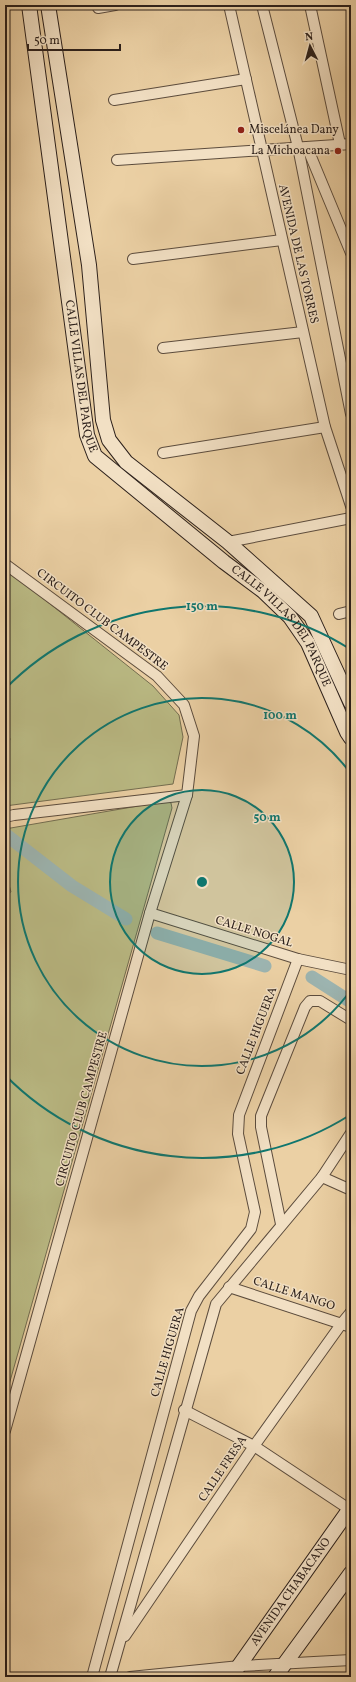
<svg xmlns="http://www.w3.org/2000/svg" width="356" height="1682" font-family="Vollkorn,serif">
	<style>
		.green { fill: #baba84; stroke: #736d50 }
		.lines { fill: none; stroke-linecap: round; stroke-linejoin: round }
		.canal { stroke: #9cb4b0; stroke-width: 13 }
		.street-casing { stroke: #5c4c3d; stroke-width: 12 }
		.secondary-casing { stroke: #2c201b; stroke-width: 16 }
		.street { stroke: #f2e0c4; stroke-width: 10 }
		.secondary { stroke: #f2e0c4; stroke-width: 14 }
		.ring { fill: none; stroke: #0f766e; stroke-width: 2 }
		.poi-dot { fill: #8f2418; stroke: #f2e0c4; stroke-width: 1.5 }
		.labels { text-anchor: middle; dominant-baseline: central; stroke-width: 3; stroke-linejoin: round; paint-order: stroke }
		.poi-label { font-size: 12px; fill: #2c201b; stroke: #f2e0c4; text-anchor: start }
		.street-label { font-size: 12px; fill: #2c201b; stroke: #f2e0c4 }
		.centre { fill: #0f766e; stroke: #f2e0c4; stroke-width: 2 }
		.ring-label { font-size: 12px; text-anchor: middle; font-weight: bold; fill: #0f766e; stroke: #f2e0c4; stroke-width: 3; stroke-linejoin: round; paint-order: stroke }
	</style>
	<rect width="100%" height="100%" fill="#ebd0a4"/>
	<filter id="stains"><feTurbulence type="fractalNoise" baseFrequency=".005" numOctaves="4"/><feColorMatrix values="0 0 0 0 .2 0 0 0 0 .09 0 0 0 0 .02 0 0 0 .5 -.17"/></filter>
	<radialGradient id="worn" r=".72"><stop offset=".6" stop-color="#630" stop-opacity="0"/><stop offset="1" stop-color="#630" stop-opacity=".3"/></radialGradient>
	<g class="green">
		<polygon points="5,568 153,686 179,715 183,737 173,784 5,806 5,755 10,739 5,728"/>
		<polygon points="167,801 171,803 172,808 5,1399 5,894 11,892 5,871 5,829"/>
	</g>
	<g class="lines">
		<g class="canal">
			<polyline points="5,834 72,886 126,919"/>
			<polyline points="157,933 265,966"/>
			<polyline points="312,977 351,1002"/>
		</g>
		<defs>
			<g id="street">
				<polyline points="229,5 325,427 351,506"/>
				<polyline points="262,5 298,147 351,414"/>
				<polyline points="310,5 340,144"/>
				<polyline points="98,8 115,5"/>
				<polyline points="114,100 246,79"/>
				<polyline points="307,147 351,253"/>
				<polyline points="117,160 351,144"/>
				<polyline points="133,259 282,240"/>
				<polyline points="163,348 303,332"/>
				<polyline points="163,453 325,427"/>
				<polyline points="228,542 351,518"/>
				<polyline points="5,564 157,676 184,705 194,736 187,795 150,913 5,1431"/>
				<polyline points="339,614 351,611"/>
				<polyline points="5,817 14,815 187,795"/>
				<polyline points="150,913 298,959 351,970"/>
				<polyline points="322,1177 351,1190"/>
				<polyline points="281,1224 261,1127 261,1116 305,1007 310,1001 320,1001 351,1020"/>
				<polyline points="229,1287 351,1327"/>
				<polyline points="184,1410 254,1446 349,1509"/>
				<polyline points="125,1636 254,1446 342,1323 351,1312"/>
				<polyline points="92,1677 191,1311 199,1296 251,1229 255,1212 238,1134 239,1115 298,959"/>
				<polyline points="110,1677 216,1304 322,1177 351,1133"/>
				<polyline points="130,1677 240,1666 351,1660"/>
			</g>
			<g id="secondary">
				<path id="s1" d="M 29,5 L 87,435 L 95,456 L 224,562 L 263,591 L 290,617 L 308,643 L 347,732 L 351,738"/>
				<polyline points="48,5 89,265 103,420 109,440 126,462 228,542 311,616 351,703"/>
				<path id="s2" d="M 231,1677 L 351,1507"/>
				<polyline points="275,1677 351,1573"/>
			</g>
		</defs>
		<use href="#street" class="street-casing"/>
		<use href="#secondary" class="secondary-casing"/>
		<use href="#street" class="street"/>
		<use href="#secondary" class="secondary"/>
	</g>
	<circle cx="202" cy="882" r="92" fill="#0f766e" fill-opacity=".12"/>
	<g class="ring">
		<circle cx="202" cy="882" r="92"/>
		<path d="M351 990A184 184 0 1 1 351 774"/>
		<path d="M350 1115A276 276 0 0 1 5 1075M5 689A276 276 0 0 1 350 649"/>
	</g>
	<g class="poi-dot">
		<circle cx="241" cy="130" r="4"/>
		<circle cx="338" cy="151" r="4"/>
	</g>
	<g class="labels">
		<g class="poi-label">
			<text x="249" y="130">Miscelánea Dany</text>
			<text x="330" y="151" text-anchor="end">La Michoacana</text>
		</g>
		<g class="street-label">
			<text transform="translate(298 254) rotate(77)">AVENIDA DE LAS TORRES</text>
			<text stroke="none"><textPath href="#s1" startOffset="375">CALLE VILLAS DEL PARQUE</textPath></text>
			<text transform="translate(102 620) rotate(37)">CIRCUITO CLUB CAMPESTRE</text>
			<text stroke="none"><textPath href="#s1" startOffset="711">CALLE VILLAS DEL PARQUE</textPath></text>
			<text transform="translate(254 932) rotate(17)">CALLE NOGAL</text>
			<text transform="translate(257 1031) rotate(-69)">CALLE HIGUERA</text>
			<text transform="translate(82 1109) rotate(-74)">CIRCUITO CLUB CAMPESTRE</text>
			<text transform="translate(294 1294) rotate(18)">CALLE MANGO</text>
			<text transform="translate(168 1352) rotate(-74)">CALLE HIGUERA</text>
			<text transform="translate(223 1469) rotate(-56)">CALLE FRESA</text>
			<text stroke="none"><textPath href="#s2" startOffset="104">AVENIDA CHABACANO</textPath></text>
		</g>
	</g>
	<circle cx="202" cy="882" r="6" class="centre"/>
	<g class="ring-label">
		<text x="202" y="610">150 m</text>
		<text x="280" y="719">100 m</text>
		<text x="267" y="821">50 m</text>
	</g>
	<rect width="356" height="1682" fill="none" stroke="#ebd0a4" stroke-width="20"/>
	<rect x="6" y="6" width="344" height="1670" fill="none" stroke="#2c201b" stroke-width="2"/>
	<rect x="10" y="10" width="336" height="1662" fill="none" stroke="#2c201b"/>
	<g transform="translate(310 46) rotate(354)" stroke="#f2e0c4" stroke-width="3" paint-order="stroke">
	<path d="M0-3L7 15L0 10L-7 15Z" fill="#2c201b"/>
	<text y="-6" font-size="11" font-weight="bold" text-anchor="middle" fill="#2c201b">N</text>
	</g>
	<path d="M28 44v6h92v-6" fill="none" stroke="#2c201b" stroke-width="2"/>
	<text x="34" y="44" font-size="12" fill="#2c201b" stroke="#f2e0c4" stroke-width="3" paint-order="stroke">50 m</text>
	<rect width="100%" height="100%" filter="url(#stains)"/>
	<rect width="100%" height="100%" fill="url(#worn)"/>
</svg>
